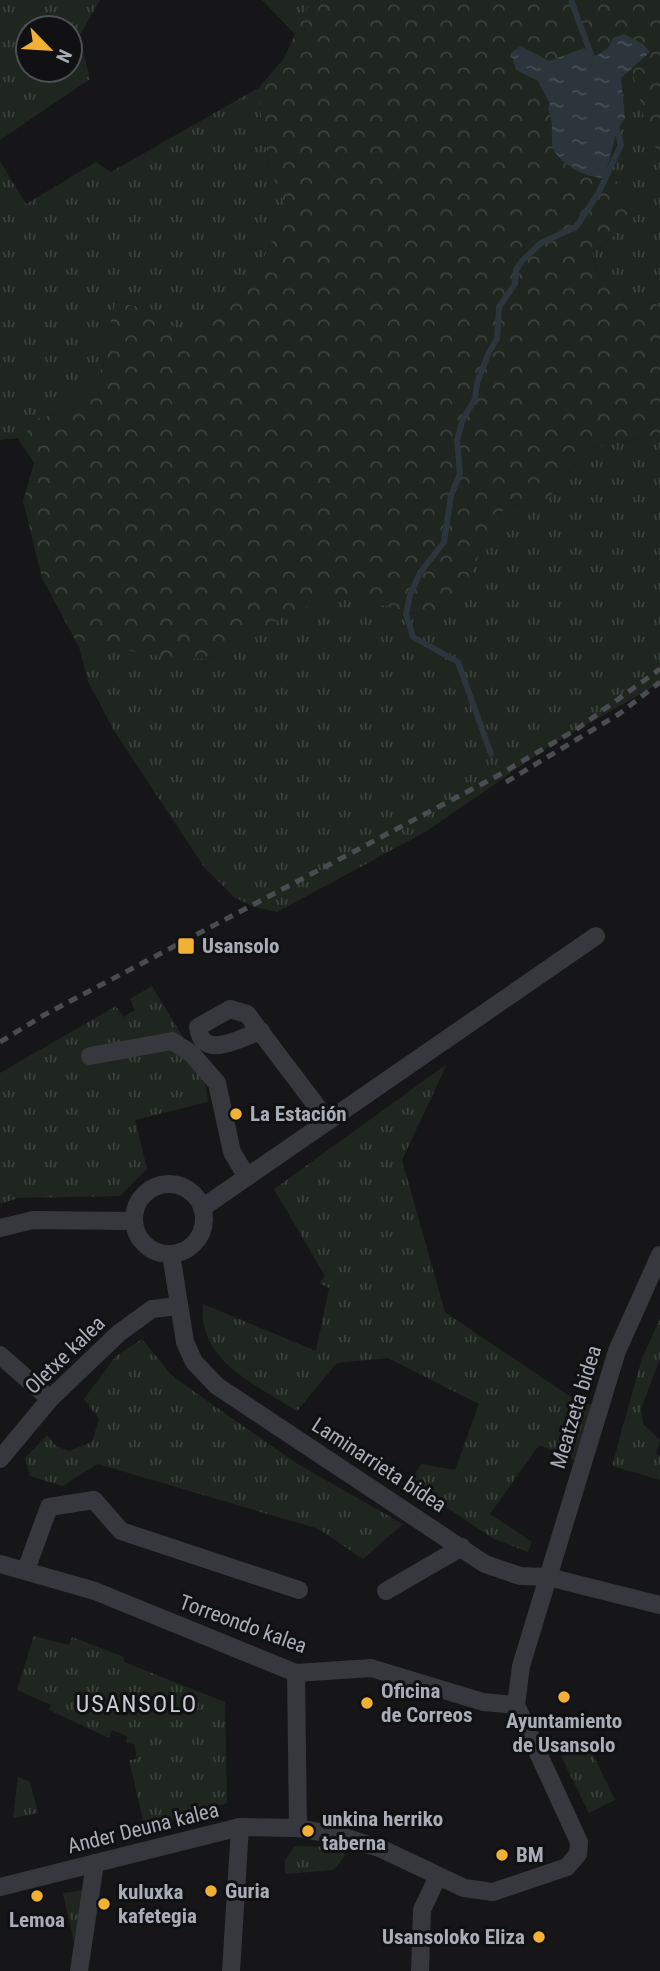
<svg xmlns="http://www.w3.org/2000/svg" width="660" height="1971" font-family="'Roboto Condensed',sans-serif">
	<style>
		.grass { fill: url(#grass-tufts); fill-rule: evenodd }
		.forest { fill: url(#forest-crowns) }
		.water { fill: url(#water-ripples) }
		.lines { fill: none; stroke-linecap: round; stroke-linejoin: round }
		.stream { stroke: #2c353c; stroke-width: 6 }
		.street { stroke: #37383d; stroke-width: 18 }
		.rail { stroke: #4a4c52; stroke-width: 5; stroke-dasharray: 9 7; stroke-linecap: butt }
		.poi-dot { fill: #f2b134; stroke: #111113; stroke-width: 2.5 }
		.labels { text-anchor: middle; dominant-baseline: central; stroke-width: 6; stroke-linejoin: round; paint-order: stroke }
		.poi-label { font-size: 21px; font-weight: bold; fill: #a8adb8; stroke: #111113; text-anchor: start }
		.street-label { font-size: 21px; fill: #a8adb8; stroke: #111113 }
		.quarter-label { font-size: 24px; letter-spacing: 2px; fill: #c9ccd4; stroke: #111113 }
	</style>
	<defs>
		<pattern id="grass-tufts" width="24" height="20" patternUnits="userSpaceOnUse" patternTransform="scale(1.75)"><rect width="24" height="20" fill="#1e261f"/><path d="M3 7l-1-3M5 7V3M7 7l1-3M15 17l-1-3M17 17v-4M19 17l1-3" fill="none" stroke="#3c433d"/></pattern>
		<pattern id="forest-crowns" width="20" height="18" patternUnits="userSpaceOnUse" patternTransform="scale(1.75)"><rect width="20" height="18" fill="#1e261f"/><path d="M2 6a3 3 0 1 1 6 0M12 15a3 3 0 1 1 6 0" fill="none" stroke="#3c433d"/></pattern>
		<pattern id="water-ripples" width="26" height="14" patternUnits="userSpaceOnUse" patternTransform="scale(1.75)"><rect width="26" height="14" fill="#2c353c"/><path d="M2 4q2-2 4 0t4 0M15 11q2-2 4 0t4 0" fill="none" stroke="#485056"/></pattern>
	</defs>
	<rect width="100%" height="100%" fill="#161618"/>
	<g class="grass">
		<path d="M 0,0 L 100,0 L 79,37 L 90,79 L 0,140 ZM 28,28 L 70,28 L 70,70 L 28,70 Z"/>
		<polygon points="262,0 311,0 297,36"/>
		<polygon points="615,57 633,74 649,135 660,156 660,305 633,299 598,276 592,253 631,222 578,151"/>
		<polygon points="260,87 257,90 270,169 287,209 250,287 194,340 145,308 116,302 99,379 64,412 32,420 21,442 18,438 0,440 0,161 26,204 96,162 111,172"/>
		<polygon points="660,434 660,683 551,745 427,831 277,912 254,907 234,897 204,867 113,729 88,681 79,647 94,645 210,658 297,607 328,599 367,600 427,617 462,591 499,513 512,506 547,500 588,449"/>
		<polygon points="152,986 204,1072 208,1102 135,1120 147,1169 120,1196 18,1198 0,1204 0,1073 116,1006 123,1017 135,1010 130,999"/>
		<path d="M 447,1064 L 402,1160 L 445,1312 L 566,1394 L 592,1405 L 574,1460 L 539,1445 L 490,1514 L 532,1542 L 528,1552 L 494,1539 L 410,1483 L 421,1464 L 455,1470 L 479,1404 L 388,1358 L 337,1363 L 297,1411 C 256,1385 197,1360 203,1304 L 316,1351 L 329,1288 L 319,1283 L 325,1276 L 274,1189 Z"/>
		<polygon points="660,1319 660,1358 641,1409 643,1424 660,1440 656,1454 660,1456 660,1480 612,1466 642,1358"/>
		<polygon points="142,1339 172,1376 296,1463 403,1524 363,1559 319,1529 98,1464 62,1486 30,1476 25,1458 47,1435 56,1446 69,1451 92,1442 99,1419 84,1399 116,1356"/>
		<polygon points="34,1636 69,1645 72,1637 124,1657 124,1662 225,1702 227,1803 216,1806 215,1812 144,1824 129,1760 137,1759 134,1744 126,1743 127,1736 112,1730 109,1738 49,1710 51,1705 17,1690"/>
		<polygon points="586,1740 615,1800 589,1813 561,1756"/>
		<polygon points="18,1777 30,1782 38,1813 13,1818"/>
		<polygon points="295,1846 333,1847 346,1855 333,1870 285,1874 285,1860"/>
		<polygon points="85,1890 74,1942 63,1893"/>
	</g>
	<path class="forest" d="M 311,0 L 660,0 L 660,156 L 649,135 L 633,74 L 615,57 L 578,151 L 624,187 L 636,207 L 631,222 L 592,253 L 598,276 L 633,299 L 660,305 L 660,434 L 588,449 L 547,500 L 512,506 L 499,513 L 462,591 L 427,617 C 345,594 330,589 254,633 C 241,640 222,656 207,658 C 164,664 122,643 79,647 L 42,578 L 23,501 L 34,463 L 18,438 L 22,441 L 32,420 L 64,412 L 99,379 L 115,302 L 145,308 L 194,340 L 250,287 L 287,209 L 270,169 L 257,90 L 284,58 Z"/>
	<path class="water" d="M 624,34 L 643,44 L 650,52 L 621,78 L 625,118 C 611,137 613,157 603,178 C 586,177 558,164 553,147 C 550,133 555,127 548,109 L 550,104 L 538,81 L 516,70 L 511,53 L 521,46 L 549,61 L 584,48 L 596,56 L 608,48 L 613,38 Z"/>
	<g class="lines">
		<g class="stream">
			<polyline points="571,0 592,57"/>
			<polyline points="491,754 458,662 413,637 406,614 410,595 420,573 444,542 451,496 460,473 457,440 463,419 475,399 477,383 489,352 497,339 499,307 515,284 516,270 522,261 541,243 576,227 598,194 621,145 615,120"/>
		</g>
		<g class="street">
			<path d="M 261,1031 C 242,1037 202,1062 198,1027 L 230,1009 L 247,1014 L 328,1121"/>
			<polyline points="90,1056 172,1041 191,1053 217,1083 232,1152 247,1177"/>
			<circle cx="169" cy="1219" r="35"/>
			<polyline points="202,1208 596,936"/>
			<polyline points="0,1228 33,1220 134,1221"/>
			<polyline points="171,1254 185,1342 194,1362 217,1386 485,1564 520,1576 548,1577 660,1605"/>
			<polyline points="0,1355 50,1399"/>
			<polyline points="0,1459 50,1399 119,1333 152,1309 177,1306"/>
			<polyline points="0,1564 95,1591 296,1673 371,1668 483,1702 516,1705"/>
			<polyline points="26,1570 49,1507 94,1500 121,1531 299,1590"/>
			<polyline points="386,1591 462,1547"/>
			<polyline points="296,1673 298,1828"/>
			<polyline points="0,1887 240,1827 298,1828 341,1836 382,1849 464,1888 493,1892 567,1867 578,1854 579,1842 516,1705 521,1666 617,1351 660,1255"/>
			<polyline points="79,1971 95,1863"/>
			<polyline points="231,1971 240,1827"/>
			<polyline points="420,1971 422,1910 438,1876"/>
		</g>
		<g class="rail">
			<polyline points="506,782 619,714 660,682"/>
			<polyline points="0,1042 44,1015 497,776 577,729 660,669"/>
		</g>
	</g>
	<g class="poi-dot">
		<rect x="177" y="937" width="18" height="18" rx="3.5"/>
		<circle cx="236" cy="1114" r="7"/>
		<circle cx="564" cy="1697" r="7"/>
		<circle cx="367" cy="1703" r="7"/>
		<circle cx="308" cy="1831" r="7"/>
		<circle cx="502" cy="1855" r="7"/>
		<circle cx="211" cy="1891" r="7"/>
		<circle cx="37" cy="1896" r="7"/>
		<circle cx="104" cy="1904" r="7"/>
		<circle cx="539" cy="1937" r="7"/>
	</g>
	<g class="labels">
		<g class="poi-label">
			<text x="202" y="946">Usansolo</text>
			<text x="250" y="1114">La Estación</text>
			<text x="381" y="1691">Oficina<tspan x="381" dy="24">de Correos</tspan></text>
			<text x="564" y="1721" text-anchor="middle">Ayuntamiento<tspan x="564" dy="24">de Usansolo</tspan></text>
			<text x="322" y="1819">unkina herriko<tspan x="322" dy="24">taberna</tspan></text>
			<text x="516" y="1855">BM</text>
			<text x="225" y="1891">Guria</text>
			<text x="118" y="1892">kuluxka<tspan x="118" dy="24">kafetegia</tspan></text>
			<text x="37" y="1920" text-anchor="middle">Lemoa</text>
			<text x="525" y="1937" text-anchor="end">Usansoloko Eliza</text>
		</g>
		<g class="street-label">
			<text transform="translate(65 1355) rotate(-44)">Oletxe kalea</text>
			<text transform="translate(576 1407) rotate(-73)">Meatzeta bidea</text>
			<text transform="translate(379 1465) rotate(33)">Laminarrieta bidea</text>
			<text transform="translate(243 1624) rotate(20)">Torreondo kalea</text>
			<text transform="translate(143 1828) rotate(-14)">Ander Deuna kalea</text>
		</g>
		<g class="quarter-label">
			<text x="137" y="1704">USANSOLO</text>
		</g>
	</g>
	<g transform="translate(49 49) rotate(115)"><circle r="33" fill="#111113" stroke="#4d4f55" stroke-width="2"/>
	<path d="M0-5L12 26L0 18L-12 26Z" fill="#f2b134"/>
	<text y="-10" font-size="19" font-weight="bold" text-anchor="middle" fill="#a8adb8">N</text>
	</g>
</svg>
